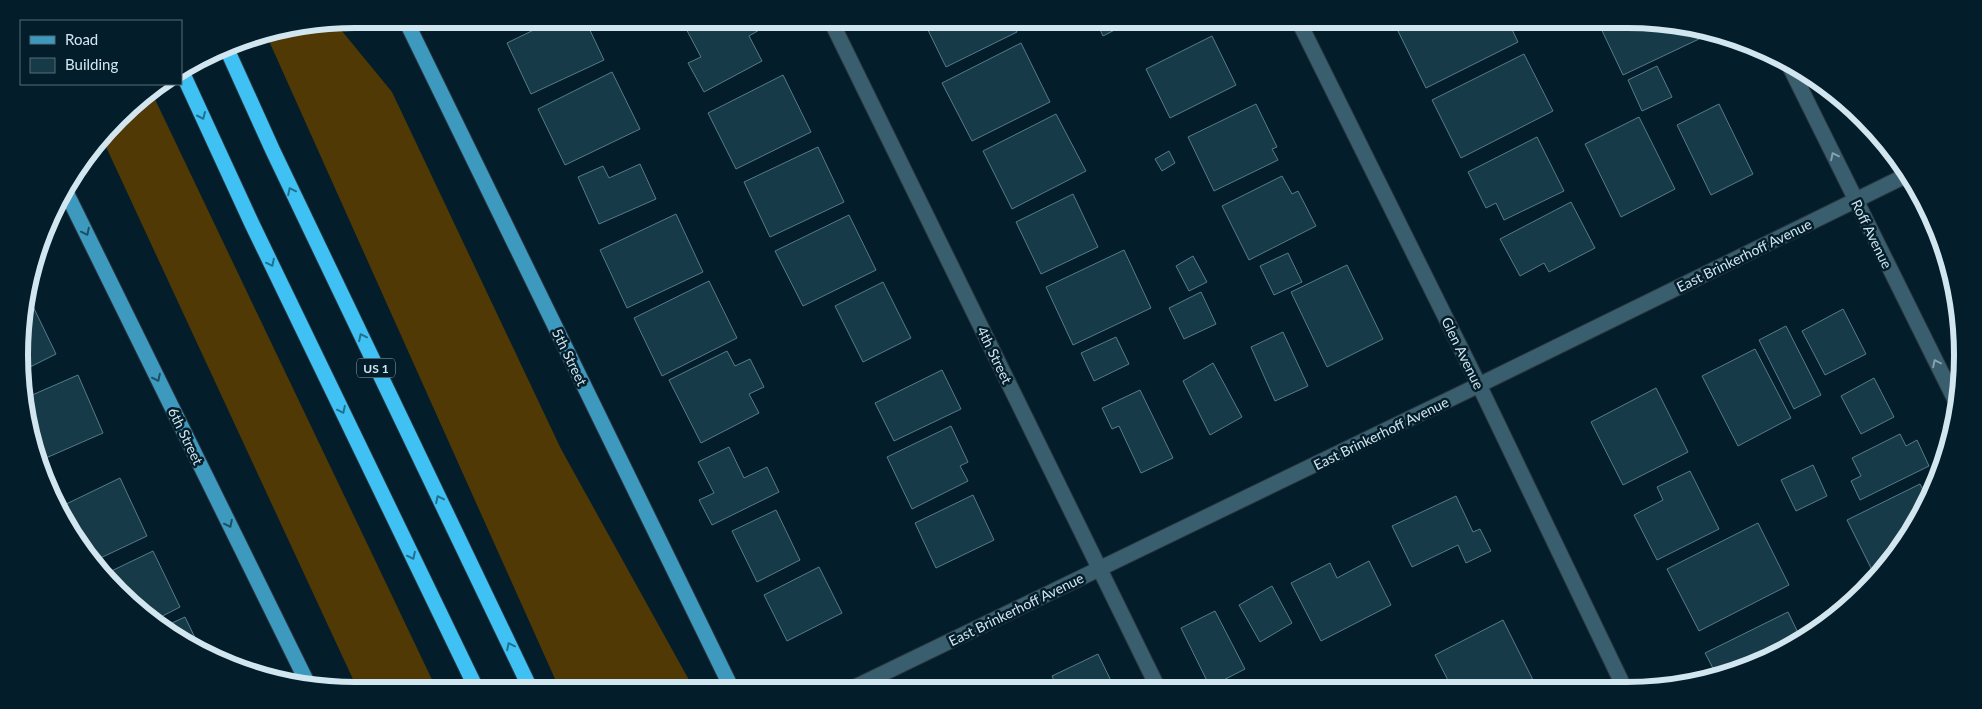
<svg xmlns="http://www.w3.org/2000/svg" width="1982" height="709" font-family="Lato,sans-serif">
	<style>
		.forest { fill: #513906 }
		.building { fill: #173a48; stroke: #567b8c }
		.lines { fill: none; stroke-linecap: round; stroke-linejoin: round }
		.minor-casing { stroke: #2a343e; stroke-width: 17 }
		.major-casing { stroke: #2a343e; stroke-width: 17 }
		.highway-casing { stroke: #2a343e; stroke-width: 17 }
		.minor { stroke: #395e6e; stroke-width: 15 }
		.major { stroke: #3d99be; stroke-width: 15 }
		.highway { stroke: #3fc1f3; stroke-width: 15 }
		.oneway { stroke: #21708e }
		.oneway2 { stroke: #86a2af }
		.oneway3 { stroke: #1a4f65 }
		.labels { text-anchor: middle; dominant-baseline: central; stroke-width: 5; stroke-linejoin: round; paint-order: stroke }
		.shield { fill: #031e2a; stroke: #94aab5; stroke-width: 1 }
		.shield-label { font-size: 12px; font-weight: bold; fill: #d2e6f0 }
		.street-label { font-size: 14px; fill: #d2e6f0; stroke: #031e2a }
		.rim { fill: none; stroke: #d2e6f0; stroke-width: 6 }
	</style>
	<rect width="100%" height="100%" fill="#031e2a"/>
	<g class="forest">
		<polygon points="289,25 337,25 392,92 561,449 694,689 560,690 265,32"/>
		<polygon points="151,91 437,690 358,690 101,136 133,102"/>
	</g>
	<g class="building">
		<polygon points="1507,19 1518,42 1426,88 1398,31 1421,20"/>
		<polygon points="1599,19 1628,19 1693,27 1699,39 1623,75 1597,20"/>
		<polygon points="1096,21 1132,21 1103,36"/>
		<polygon points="924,22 1012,22 1017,32 946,67"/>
		<polygon points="683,23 758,23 761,29 749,36 762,61 704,92 688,63 701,57"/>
		<polygon points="546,24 587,24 604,60 531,94 507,43"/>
		<polygon points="1212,36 1236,85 1170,118 1146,69"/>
		<polygon points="1021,43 1050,102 972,141 942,83"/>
		<polygon points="1524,54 1553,111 1461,158 1432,100"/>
		<polygon points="1657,66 1672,97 1642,111 1628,80"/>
		<polygon points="612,72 640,129 565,165 538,109"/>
		<polygon points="783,75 811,132 736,169 708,113"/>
		<polygon points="1256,104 1277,147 1272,149 1278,160 1214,191 1188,137"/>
		<polygon points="1719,104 1753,174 1711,195 1677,125"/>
		<polygon points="1056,114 1086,171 1012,209 983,151"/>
		<polygon points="1639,117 1675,189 1621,217 1585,144"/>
		<polygon points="1537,137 1564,191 1504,220 1496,203 1486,208 1468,172"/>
		<polygon points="818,147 844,202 770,237 744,182"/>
		<polygon points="1169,151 1175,163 1162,171 1155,159"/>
		<polygon points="640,164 656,199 599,224 578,177 603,166 609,178"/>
		<polygon points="1282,176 1292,194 1298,191 1316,226 1249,260 1222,206"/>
		<polygon points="1073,194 1098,247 1041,274 1016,222"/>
		<polygon points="1571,202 1595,248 1549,272 1544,263 1520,276 1500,239"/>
		<polygon points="676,214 703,272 627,308 600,250"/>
		<polygon points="849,215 876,270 803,306 775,251"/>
		<polygon points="1124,250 1151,308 1073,345 1046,287"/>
		<polygon points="1946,250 1951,271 1942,252"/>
		<polygon points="1288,253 1302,282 1274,295 1260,266"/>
		<polygon points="1193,256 1207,282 1189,291 1176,266"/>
		<polygon points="1347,265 1383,339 1327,367 1291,292"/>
		<polygon points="709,281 737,338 662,376 634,318"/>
		<polygon points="883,282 911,338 863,362 835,306"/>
		<polygon points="1201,292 1216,324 1184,339 1169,308"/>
		<polygon points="27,294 56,354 20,372 22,311"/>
		<polygon points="1843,309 1866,354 1825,375 1802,331"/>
		<polygon points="1786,326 1821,395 1794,409 1759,340"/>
		<polygon points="1283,332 1308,386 1275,401 1251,347"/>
		<polygon points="1116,337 1129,364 1094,381 1081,353"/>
		<polygon points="1755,349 1791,418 1738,446 1702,376"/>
		<polygon points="727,351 735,366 750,359 764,387 749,394 759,413 701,443 669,380"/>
		<polygon points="1213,363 1242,417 1210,435 1183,381"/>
		<polygon points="942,370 961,409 894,441 875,403"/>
		<polygon points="78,375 103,433 39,461 30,441 23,399"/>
		<polygon points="1874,378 1894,417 1861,434 1841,396"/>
		<polygon points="1656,388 1688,452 1623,485 1591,422"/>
		<polygon points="1140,390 1173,458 1141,473 1119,426 1112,429 1102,408"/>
		<polygon points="951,426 968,462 960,466 968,481 912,509 887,457"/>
		<polygon points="1900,434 1906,446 1917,440 1929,466 1860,500 1851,481 1861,476 1852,458"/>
		<polygon points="729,447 744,478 767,467 779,492 712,525 699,500 714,493 698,462"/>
		<polygon points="1813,465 1827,496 1796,511 1781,480"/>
		<polygon points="1690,471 1719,529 1657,560 1634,515 1663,500 1657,487"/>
		<polygon points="120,478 147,536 92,562 75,541 60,507"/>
		<polygon points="1920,484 1928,499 1918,523 1875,576 1847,520"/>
		<polygon points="973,495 994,540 936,568 915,523"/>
		<polygon points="1456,496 1473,532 1480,529 1491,551 1466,563 1458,545 1412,567 1392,526"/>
		<polygon points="776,510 800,560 757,582 732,531"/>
		<polygon points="1758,523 1789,585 1699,631 1667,569"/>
		<polygon points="153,551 180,607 153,621 117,592 103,575"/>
		<polygon points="1369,561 1391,605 1321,641 1291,583 1330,563 1337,578"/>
		<polygon points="819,567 842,613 787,641 764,595"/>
		<polygon points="1272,586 1292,623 1260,642 1239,605"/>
		<polygon points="1215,611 1245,669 1210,687 1181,628"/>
		<polygon points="1788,612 1801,639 1776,656 1716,674 1705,653"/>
		<polygon points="185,617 200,648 168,634 161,628"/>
		<polygon points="1503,620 1535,684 1528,688 1452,688 1435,655"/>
		<polygon points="1098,654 1115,689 1058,689 1052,676"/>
	</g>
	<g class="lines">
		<defs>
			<g id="minor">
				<polyline points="1298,20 1479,385 1624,687"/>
				<polyline points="832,23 1158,688"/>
				<polyline points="1787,61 1958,406"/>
				<polyline points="851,689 1479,385 1909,174"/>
			</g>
			<g id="major">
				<polyline points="408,25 732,689"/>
				<polyline points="64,188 308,684"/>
			</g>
			<g id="highway">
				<polyline points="225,45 273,151 531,690"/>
				<polyline points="182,72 252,224 477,690"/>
			</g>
		</defs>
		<use href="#minor" class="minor-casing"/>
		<use href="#major" class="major-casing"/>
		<use href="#highway" class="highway-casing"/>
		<use href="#minor" class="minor"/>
		<use href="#major" class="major"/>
		<use href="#highway" class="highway"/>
	</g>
	<defs><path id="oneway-chevron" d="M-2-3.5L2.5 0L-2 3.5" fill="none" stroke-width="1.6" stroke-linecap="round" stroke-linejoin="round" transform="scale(1.25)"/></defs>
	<g class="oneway">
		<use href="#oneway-chevron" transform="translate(202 116) rotate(66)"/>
		<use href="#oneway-chevron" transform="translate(291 191) rotate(-116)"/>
		<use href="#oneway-chevron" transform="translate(271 263) rotate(64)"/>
		<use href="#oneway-chevron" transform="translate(362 337) rotate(-116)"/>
		<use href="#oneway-chevron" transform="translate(342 410) rotate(64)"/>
		<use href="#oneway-chevron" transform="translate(439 499) rotate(-116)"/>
		<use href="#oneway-chevron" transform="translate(412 556) rotate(64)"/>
		<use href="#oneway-chevron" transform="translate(510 646) rotate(-116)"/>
	</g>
	<g class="oneway2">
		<use href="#oneway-chevron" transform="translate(1834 156) rotate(-116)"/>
		<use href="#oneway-chevron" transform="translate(1936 363) rotate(-116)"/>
	</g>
	<g class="oneway3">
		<use href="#oneway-chevron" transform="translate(86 232) rotate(64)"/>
		<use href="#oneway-chevron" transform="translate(157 378) rotate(64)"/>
		<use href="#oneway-chevron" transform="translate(229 524) rotate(64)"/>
	</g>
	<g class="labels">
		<rect class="shield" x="357" y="358.5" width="38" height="19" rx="4"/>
		<g class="shield-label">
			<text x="376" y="368">US 1</text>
		</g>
		<g class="street-label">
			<text transform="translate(1872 234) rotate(64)">Roff Avenue</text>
			<text transform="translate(1744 255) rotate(-26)">East Brinkerhoff Avenue</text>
			<text transform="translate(1463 353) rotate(64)">Glen Avenue</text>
			<text transform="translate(995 355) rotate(64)">4th Street</text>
			<text transform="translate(570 357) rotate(64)">5th Street</text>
			<text transform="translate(1381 433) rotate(-26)">East Brinkerhoff Avenue</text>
			<text transform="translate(186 436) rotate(64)">6th Street</text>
			<text transform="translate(1016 609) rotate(-26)">East Brinkerhoff Avenue</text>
		</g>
	</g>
	<path d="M0 0H1982V709H0ZM355 28H1627A327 327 0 0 1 1954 355V355A327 327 0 0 1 1627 682H355A327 327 0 0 1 28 355V355A327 327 0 0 1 355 28Z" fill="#031e2a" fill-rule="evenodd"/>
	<path class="rim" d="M355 28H1627A327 327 0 0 1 1954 355V355A327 327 0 0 1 1627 682H355A327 327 0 0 1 28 355V355A327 327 0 0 1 355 28Z"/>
	<rect x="20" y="20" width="162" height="65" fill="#031e2a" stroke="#566e79"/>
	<rect x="30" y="36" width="25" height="8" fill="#3d99be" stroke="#566e79"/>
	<text x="65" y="45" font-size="15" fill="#d2e6f0">Road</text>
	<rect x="30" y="58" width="25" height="15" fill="#173a48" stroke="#566e79"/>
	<text x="65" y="70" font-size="15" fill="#d2e6f0">Building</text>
</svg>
